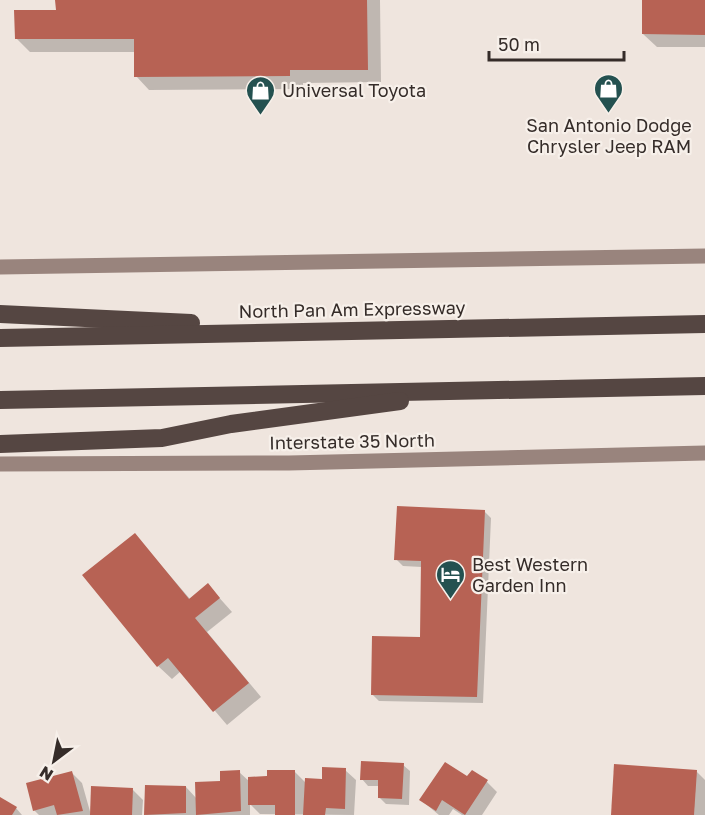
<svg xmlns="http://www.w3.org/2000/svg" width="705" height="815" font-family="'Golos Text',sans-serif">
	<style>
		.shadow { fill: #0003 }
		.building { fill: #b76254 }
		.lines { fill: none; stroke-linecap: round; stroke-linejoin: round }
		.secondary { stroke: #99847d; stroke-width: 15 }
		.highway { stroke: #554642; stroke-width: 18 }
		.labels { text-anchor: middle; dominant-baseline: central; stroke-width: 4.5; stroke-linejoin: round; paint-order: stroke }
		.poi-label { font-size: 18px; fill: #352c29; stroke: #f7f0ea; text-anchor: start }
		.street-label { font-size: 18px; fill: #352c29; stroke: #f7f0ea }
	</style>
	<rect width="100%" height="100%" fill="#efe5de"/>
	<g class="shadow">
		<polygon points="57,0 380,0 381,82 303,83 303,89 149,90 136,76 135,52 30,52 16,38 57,11"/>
		<polygon points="643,0 705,0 705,47 657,47 643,34"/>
		<polygon points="484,511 491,518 483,703 379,701 372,694 421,638 422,567 403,566 396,559"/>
		<polygon points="135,535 190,599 208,585 232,612 207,632 261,697 227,725 181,671 172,679 158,666"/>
		<polygon points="403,765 410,771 409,805 386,804 379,797 380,786 368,786 362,779"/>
		<polygon points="345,770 356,780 354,815 260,814 250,804 250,815 146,815 146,787 186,787 197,799 239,772 250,782 294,771 306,783 323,780"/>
		<polygon points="696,771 705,780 705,815 612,815"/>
		<polygon points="72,773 82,783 91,815 133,790 143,800 142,815 39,815 34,810"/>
		<polygon points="468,778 487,782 497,792 482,815 462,815 453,809 449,815 439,815 421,800"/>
		<polygon points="0,799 16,808 22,815 0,815"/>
	</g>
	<g class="building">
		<polygon points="55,0 367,0 368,70 290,70 290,76 134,77 134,39 15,39 14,10 56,10"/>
		<polygon points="642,0 705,0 705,35 642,34"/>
		<polygon points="397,506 485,510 477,697 371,695 372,636 420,637 421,561 394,560"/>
		<polygon points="135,533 189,599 208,583 220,598 195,618 249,683 213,712 168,658 157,667 82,575"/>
		<polygon points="361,761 404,763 402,799 378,798 378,780 360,780"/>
		<polygon points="445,762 467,776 472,770 488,780 465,815 442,800 436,811 419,800"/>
		<polygon points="614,764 697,770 694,815 611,815"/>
		<polygon points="322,767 346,768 345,809 326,808 325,815 303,815 305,778 322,779"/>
		<polygon points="240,770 241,811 196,815 195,782 220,781 220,771"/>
		<polygon points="267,770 295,770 295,815 275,815 275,805 248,805 248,777 267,776"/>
		<polygon points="72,771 83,811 57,815 54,805 33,811 26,783"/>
		<polygon points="145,785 186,786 186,813 144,815"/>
		<polygon points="91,786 133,788 132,815 90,815"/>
		<polygon points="0,797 17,807 12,815 0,815"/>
	</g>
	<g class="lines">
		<g class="secondary">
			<polyline points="0,267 705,256"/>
			<polyline points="0,464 289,463 705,453"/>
		</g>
		<g class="highway">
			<polyline points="0,314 191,323"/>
			<polyline points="0,338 705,324"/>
			<polyline points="0,400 705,386"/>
			<polyline points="0,444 162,438 231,424 400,401"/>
		</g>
	</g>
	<defs>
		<symbol id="shop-pin" viewBox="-11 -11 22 30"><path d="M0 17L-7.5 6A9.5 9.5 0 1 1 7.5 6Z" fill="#245150" stroke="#f7f0ea"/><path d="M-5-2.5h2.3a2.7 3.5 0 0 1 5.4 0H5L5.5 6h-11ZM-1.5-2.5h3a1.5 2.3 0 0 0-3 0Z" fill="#fff"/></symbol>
		<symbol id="hotel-pin" viewBox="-11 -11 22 30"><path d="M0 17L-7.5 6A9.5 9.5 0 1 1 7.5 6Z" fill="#245150" stroke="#f7f0ea"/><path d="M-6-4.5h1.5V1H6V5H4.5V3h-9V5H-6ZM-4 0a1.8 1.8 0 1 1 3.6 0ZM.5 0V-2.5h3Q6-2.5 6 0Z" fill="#fff"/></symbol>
	</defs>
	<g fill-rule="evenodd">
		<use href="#shop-pin" x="592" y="72" width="33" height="45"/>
		<use href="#shop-pin" x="244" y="74" width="33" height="45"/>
		<use href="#hotel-pin" x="434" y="558" width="33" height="45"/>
	</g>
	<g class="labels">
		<g class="poi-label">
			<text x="282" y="90">Universal Toyota</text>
			<text x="609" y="125" text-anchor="middle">San Antonio Dodge<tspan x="609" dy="21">Chrysler Jeep RAM</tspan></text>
			<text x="472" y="564">Best Western<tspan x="472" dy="21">Garden Inn</tspan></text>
		</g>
		<g class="street-label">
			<text transform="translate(352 309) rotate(-1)">North Pan Am Expressway</text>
			<text transform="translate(352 441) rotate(-1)">Interstate 35 North</text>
		</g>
	</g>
	<g transform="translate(54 761) rotate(212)" stroke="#f7f0ea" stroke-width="4.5" paint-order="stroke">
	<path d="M0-4.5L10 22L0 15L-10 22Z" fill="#352c29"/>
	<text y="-9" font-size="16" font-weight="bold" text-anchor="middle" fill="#352c29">N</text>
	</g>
	<path d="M489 51v9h135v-9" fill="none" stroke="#352c29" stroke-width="3"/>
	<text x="498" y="51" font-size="18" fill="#352c29" stroke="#f7f0ea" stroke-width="4.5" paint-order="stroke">50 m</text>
</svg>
